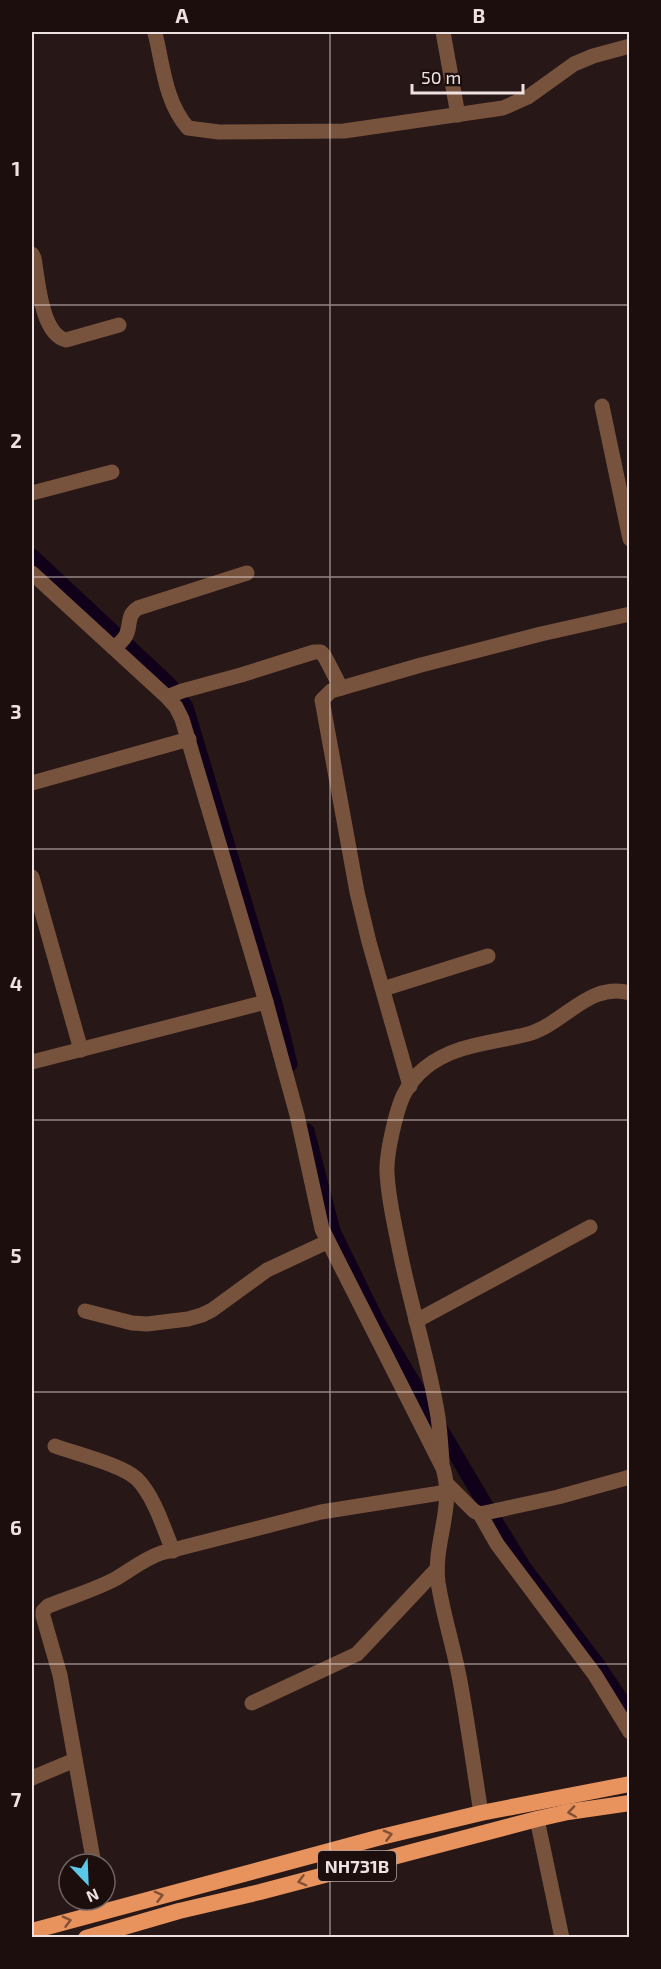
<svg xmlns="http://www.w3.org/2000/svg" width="661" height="1969" font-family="'Exo 2',sans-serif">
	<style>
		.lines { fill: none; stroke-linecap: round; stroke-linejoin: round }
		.canal { stroke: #11001a; stroke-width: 15 }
		.minor { stroke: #77523c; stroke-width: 15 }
		.trunk { stroke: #e8925d; stroke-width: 16 }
		.oneway { stroke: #825036 }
		.grid { fill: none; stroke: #ede1e1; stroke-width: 1.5; stroke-opacity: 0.55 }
		.labels { text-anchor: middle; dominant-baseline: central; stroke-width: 6; stroke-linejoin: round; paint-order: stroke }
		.shield { fill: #1d0e0e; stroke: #afa2a2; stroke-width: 1.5 }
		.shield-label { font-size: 18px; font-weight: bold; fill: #ede1e1 }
		.neatline { fill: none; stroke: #ede1e1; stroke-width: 2 }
		.grid-label { font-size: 20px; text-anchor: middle; font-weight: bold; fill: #ede1e1 }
	</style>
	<rect width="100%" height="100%" fill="#271717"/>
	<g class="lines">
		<g class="canal">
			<polyline points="32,556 169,684 186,707 276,1007 290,1064"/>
			<polyline points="307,1131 333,1231 377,1321 482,1499 523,1566 598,1665 630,1713"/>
		</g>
		<g class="minor">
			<polyline points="443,32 458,115"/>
			<path d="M 155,33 C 163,65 165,102 188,128 L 219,132 L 344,131 L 503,108 L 528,97 L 574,64 L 593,56 L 630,46"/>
			<path d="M 32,254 L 34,258 C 38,280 41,334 66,340 L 119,325"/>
			<polyline points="602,406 630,539"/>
			<polyline points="32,493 112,472"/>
			<path d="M 32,573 L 167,697 L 176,707 L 182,719 L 266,1002 L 297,1115 L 322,1229 L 443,1468 C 455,1508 433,1543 438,1582 C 443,1615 454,1648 460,1681 C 468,1725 474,1769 481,1813"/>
			<path d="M 114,648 C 118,644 125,640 127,633 C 131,622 127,615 138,608 L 247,573"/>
			<polyline points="167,697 182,691 241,675 314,652 321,652 325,657 341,688"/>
			<polyline points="32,783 189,739"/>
			<polyline points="32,877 81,1050"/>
			<polyline points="383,989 488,956"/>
			<polyline points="32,1062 266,1002"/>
			<polyline points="410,1086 369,942 357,892 322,700 331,691 421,665 541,634 630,614"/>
			<polyline points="85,1311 132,1323 147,1324 188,1319 202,1315 212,1310 267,1270 327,1242"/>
			<polyline points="416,1321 590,1227"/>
			<path d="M 55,1446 C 77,1454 122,1465 137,1479 C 154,1496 164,1529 173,1551"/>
			<path d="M 442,1462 C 441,1447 440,1431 438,1417 C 429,1361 411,1307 400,1252 C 395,1226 388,1199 387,1172 C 386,1154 396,1112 403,1096 C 408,1086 416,1075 425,1068 C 453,1045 490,1043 524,1035 C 563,1027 587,981 630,993"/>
			<polyline points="447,1484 474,1511 480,1514 558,1497 630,1477"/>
			<polyline points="480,1514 497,1544 595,1675 630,1732"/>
			<polyline points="252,1703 357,1654 437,1569"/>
			<polyline points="32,1778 75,1760"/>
			<polyline points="537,1819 562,1938"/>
			<path d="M 94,1864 L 60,1675 L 43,1616 L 43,1611 L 48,1606 C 70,1597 95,1590 117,1578 C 132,1569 144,1559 161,1553 L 321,1512 L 447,1492"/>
		</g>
		<g class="trunk">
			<polyline points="32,1931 381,1837 481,1813 630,1784"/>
			<polyline points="86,1938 179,1911 260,1892 537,1819 568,1812 630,1803"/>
		</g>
	</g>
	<defs><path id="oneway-chevron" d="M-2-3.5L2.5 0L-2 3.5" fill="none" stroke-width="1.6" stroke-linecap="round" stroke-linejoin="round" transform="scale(1.5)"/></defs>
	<g class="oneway">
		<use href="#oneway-chevron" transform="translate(572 1812) rotate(171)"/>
		<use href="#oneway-chevron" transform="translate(388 1835) rotate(-14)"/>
		<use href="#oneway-chevron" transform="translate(302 1881) rotate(165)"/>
		<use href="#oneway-chevron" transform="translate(159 1896) rotate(-15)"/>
		<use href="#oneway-chevron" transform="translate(67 1921) rotate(-15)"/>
	</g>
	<path class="grid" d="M 330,32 L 330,1938M 32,305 L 630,305M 32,577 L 630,577M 32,849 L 630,849M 32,1120 L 630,1120M 32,1392 L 630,1392M 32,1664 L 630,1664"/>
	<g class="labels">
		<rect class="shield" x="318" y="1851" width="78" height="30" rx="4.5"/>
		<g class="shield-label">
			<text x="357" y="1866">NH731B</text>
		</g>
	</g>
	<rect width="661" height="1969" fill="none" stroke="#1d0e0e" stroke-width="66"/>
	<g transform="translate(87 1882) rotate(157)"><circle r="28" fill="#1d0e0e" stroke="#706262" stroke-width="1.5"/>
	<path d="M0-4.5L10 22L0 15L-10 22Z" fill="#5ac8e6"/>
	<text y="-9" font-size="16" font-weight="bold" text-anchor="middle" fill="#ede1e1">N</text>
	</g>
	<path d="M412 84v9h111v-9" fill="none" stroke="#ede1e1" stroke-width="3"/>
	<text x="421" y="84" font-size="18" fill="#ede1e1" stroke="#1d0e0e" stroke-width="4.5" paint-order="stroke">50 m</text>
	<rect x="33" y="33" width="595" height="1903" class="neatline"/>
	<g class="grid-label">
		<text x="182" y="23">A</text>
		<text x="479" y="23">B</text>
		<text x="16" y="176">1</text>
		<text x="16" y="448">2</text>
		<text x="16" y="719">3</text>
		<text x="16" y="991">4</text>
		<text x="16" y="1263">5</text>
		<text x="16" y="1535">6</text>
		<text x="16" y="1807">7</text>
	</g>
</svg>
